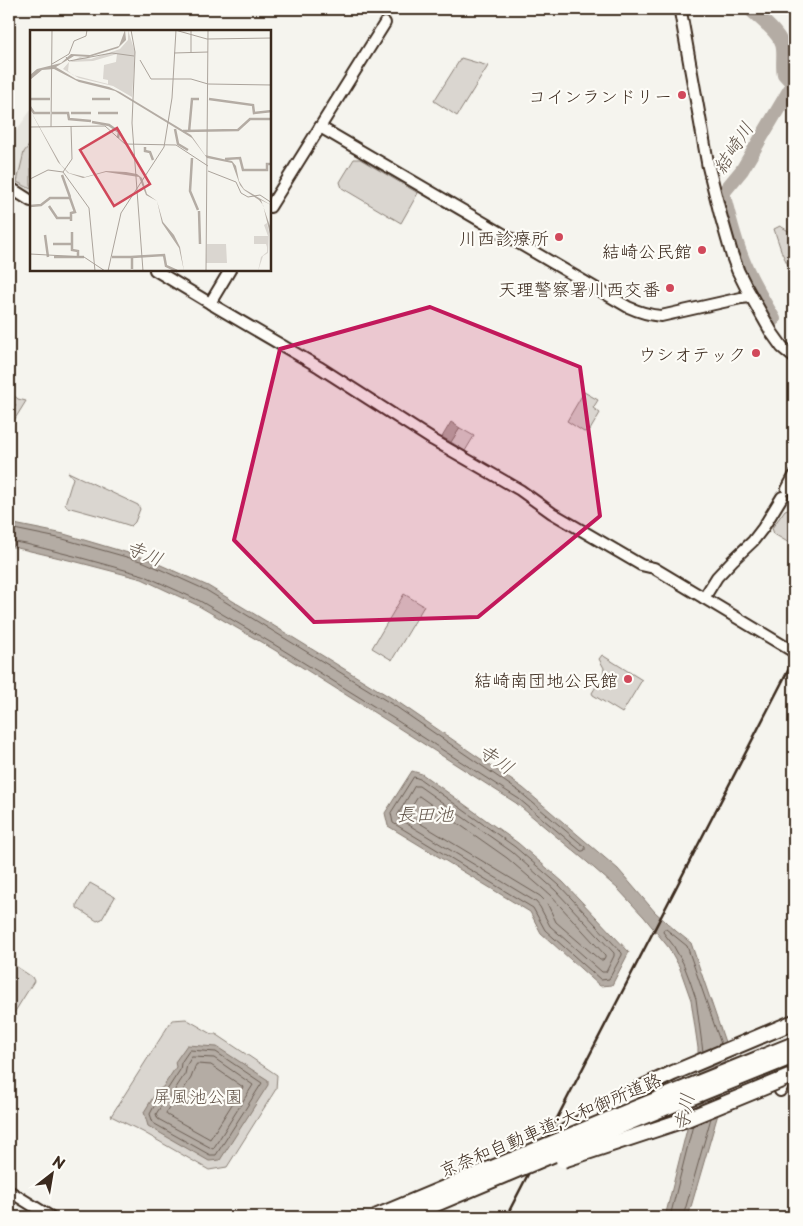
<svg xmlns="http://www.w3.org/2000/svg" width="803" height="1226" font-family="'Playpen Sans','Klee One',sans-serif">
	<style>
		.built { fill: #e7e5df }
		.green { fill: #dad6d0; stroke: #8a8077 }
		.water { fill: #b4aca4; stroke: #84786e }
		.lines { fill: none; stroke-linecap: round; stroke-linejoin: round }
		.shore { stroke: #6b5e54; stroke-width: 1 }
		.river { stroke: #b4aca4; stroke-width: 14 }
		.secondary-casing { stroke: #3b2a1e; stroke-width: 14 }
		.primary-casing { stroke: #3b2a1e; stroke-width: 15 }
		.highway-casing { stroke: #3b2a1e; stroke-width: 18 }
		.secondary { stroke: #fdfcf7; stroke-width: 10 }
		.primary { stroke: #fdfcf7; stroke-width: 11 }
		.highway { stroke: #fdfcf7; stroke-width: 14 }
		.rail { stroke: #3b2a1e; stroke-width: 2.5 }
		.highway-bridge-casing { stroke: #3b2a1e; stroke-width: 18; stroke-linecap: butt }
		.highway-bridge { stroke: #fdfcf7; stroke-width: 14 }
		.marked { fill: #c2185b; fill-opacity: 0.2; stroke: #c2185b; stroke-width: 4; stroke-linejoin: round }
		.poi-dot { fill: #d1495b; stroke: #fdfcf7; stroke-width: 2 }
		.labels { text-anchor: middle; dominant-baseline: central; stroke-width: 4.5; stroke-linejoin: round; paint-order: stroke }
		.poi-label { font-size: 18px; fill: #3b2a1e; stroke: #fdfcf7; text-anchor: end }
		.park-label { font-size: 18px; fill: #63554a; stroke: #fdfcf7 }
		.street-label { font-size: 18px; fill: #3b2a1e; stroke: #fdfcf7 }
		.water-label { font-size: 19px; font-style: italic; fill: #65584d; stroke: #fdfcf7 }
		.inset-river { fill: none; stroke: #b4aca4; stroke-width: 2.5 }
		.inset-road { fill: none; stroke: #aba39b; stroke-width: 1 }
		.view { fill: #d1495b; fill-opacity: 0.15; stroke: #d1495b; stroke-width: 2.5 }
		.inset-edge { fill: none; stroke: #3b2a1e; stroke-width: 2.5 }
	</style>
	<rect width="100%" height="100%" fill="#f5f4ee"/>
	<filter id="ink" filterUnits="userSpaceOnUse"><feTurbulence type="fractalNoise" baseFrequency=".02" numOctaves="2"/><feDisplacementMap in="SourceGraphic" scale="10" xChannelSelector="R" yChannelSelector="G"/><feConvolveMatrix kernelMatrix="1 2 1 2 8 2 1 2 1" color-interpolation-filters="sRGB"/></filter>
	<g filter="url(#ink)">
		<polygon class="built" points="31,110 31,193 9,181 9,141"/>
		<g class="green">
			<polygon points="461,58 488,66 457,116 434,101"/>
			<polygon points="31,143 31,189 17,182 24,152"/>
			<polygon points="354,159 360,159 418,193 401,223 342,188 340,182"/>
			<polygon points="780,226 794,234 794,275 793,275 782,253 774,229"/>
			<polygon points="584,392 598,400 593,408 600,413 590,430 584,432 567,421"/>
			<polygon points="11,393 18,399 26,401 13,422 9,421 9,412 11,411 16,405 12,401 9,404 9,396"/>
			<polygon points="460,428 474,436 465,451 451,442"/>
			<polygon points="68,472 138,505 140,509 135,522 131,526 100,516 67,507 65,504 73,478"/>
			<polygon points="791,508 794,510 794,543 791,544 774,534 772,528 785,510"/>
			<polygon points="404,594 424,606 392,660 372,648"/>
			<polygon points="602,655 642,680 622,713 593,695 592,693 603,675 604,668 599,659"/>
			<polygon points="90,883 115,897 102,919 97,921 77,908 77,904"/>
			<polygon points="9,963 11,963 32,977 34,981 9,1021"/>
			<polygon points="186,1019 212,1034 216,1034 277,1075 276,1089 227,1167 209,1170 143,1132 111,1116 172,1020"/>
		</g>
		<g class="water">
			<polygon points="451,422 460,428 451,442 442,437"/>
			<polygon points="9,523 64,534 145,558 208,586 284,632 398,702 523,788 618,869 655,912 676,931 691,943 726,1045 724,1072 718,1114 688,1217 665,1217 689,1121 694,1096 698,1068 698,1048 691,1000 679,966 669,948 644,917 618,889 587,862 516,803 394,725 273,649 197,605 142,579 77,562 9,546"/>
			<polygon points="412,771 422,774 518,843 563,882 629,952 612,985 600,986 541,933 530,912 388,826 385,813"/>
			<polygon points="187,1045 217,1047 268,1080 268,1085 220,1160 209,1161 148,1126 144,1112 157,1091 163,1087 176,1067 175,1062"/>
		</g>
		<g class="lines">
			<g class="shore">
				<polyline points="9,528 63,539 144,562 206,590 395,706 520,792 585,847 585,850 583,851 581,851 519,799 396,720 275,645 200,601 143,575 78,557 26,544 9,541"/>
				<polygon points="414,777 420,779 515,847 559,885 622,953 622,955 609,979 601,980 545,930 533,908 393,823 391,813"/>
				<polygon points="415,786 419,786 512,852 555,890 614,953 614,956 606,972 602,972 550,926 540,907 536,902 399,819 398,815"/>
				<polygon points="419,796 507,858 550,895 605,955 605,957 603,960 600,960 556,922 547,903 540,896 408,816 408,813"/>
				<polygon points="190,1050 216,1052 262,1083 216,1155 210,1155 153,1123 150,1114 160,1095 167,1090 180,1070 181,1063"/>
				<polyline points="703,1052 696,999 690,981 683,963 673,945 663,932 664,929 666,929 687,946 721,1044"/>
				<polygon points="192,1057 214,1058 253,1085 213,1149 158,1119 156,1114 165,1100 172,1094 185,1074 187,1065"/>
				<polygon points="197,1064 211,1065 243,1087 210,1139 167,1115 166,1113 171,1105 178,1098 191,1078 195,1067"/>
				<polyline points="670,1217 693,1125"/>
				<polyline points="683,1217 711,1118"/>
			</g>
			<path class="river" d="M 750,9 C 760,19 782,34 783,49 C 784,57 782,66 784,74 L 793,84 L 742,170 L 723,193 C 729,215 734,238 743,260 C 751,281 763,300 774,319"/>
			<defs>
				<g id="secondary">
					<path d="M 320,127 L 628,307 C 639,312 649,315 661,316 L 741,298 L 751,297"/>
					<polyline points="9,187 31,201"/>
					<polyline points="270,207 385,23"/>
					<polyline points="155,270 218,308 319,367 433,440 520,490 552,513 641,565 654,568 794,652"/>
					<polyline points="211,304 212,300 230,270"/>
					<polyline points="787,489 794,476"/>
					<polyline points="704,598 717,577 733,560 753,541 763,528 782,497"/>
					<polyline points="780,1091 794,1066"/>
					<polyline points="9,1191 51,1217"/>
				</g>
				<polyline id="primary" points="680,9 708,165 720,213 732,255 738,271 746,287 772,333 782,347 794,357"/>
				<polyline id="highway" points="561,1134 633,1092 673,1073 794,1022"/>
			</defs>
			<use href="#secondary" class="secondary-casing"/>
			<use href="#primary" class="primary-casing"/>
			<use href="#highway" class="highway-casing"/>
			<use href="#secondary" class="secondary"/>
			<use href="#primary" class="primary"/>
			<use href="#highway" class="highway"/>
			<polyline class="rail" points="506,1217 794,659"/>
			<defs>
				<g id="highway-bridge">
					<polyline points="563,1160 687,1119 794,1075"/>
					<polyline points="375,1217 636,1108 794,1044"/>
					<polyline points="405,1217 640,1118 794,1056"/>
				</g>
			</defs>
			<use href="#highway-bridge" class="highway-bridge-casing"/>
			<use href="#highway-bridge" class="highway-bridge"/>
		</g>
	</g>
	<path class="marked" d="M 430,307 L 580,367 L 600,516 L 478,617 L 314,622 L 234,540 L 280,349 Z"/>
	<g class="poi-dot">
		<circle cx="682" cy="95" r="5"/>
		<circle cx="559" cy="237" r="5"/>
		<circle cx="702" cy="250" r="5"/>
		<circle cx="670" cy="288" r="5"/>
		<circle cx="756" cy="353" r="5"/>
		<circle cx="628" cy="679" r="5"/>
	</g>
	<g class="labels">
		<g class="poi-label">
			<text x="672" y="95">コインランドリー</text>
			<text x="549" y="237">川西診療所</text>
			<text x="692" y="250">結崎公民館</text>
			<text x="660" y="288">天理警察署川西交番</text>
			<text x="746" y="353">ウシオテック</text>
			<text x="618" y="679">結崎南団地公民館</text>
		</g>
		<g class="park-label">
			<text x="198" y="1095">屏風池公園</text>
		</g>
		<g class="street-label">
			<text transform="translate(550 1124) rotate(-23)">京奈和自動車道;大和御所道路</text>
		</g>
		<g class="water-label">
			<text transform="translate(732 147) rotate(-57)">結崎川</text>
			<text transform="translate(145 552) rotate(22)">寺川</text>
			<text transform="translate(497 758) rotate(34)">寺川</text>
			<text x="425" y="813">長田池</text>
			<text transform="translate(683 1112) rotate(-79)">寺川</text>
		</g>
	</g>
	<g transform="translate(30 30)">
		<rect width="241" height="241" fill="#f5f4ee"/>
		<path d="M 98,0 L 105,22 L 102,67 L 83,56 L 49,48 L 33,39 L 39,32 L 38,41 L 43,45 L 78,54 L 78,50 L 73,49 L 74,35 L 86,32 L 87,24 L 63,31 L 40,32 L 50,27 L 61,29 L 90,19 L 98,10 ZM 237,193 L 239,202 L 238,223 L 233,226 L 228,241 L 231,227 L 237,222 L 237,217 L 236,214 L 224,214 L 224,206 L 238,206 L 234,195 ZM 177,214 L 196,214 L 197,233 L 176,233 Z" fill="#dad6d0"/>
		<path d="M 95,0 L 96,10 L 88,18 L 59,27 L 44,26 L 26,37 L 46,49 L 79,57 L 90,62 L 161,105 L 175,125 L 202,131 L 206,136 L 209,151 L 214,159 L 241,175 L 231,170 L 241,199 L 240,241 L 240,204 L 233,175 L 229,170 L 214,160 L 210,155 L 202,133 L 177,128 L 162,108 L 85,61 L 49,52 L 24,39 L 12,40 L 0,50 L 0,45 L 7,39 L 31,33 L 41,24 L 60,25 L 89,16 ZM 0,80 L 31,135 L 39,143 L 55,147 L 76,141 L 96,142 L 107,144 L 112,148 L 117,164 L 127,171 L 133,192 L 144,205 L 150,217 L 154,241 L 149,218 L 132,193 L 127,171 L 116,165 L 109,147 L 76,142 L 53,148 L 38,143 L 28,132 Z" fill="#b4aca4"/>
		<path class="inset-river" d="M 0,69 L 20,69M 62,69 L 80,69M 179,69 L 223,75 L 224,83 L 242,81M 0,77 L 4,83 L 20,83M 22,83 L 38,83 L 39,89 L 61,91M 41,83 L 61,83M 68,83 L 88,83M 62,92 L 79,95 L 89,102 L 88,108M 145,99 L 148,114 L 158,120M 153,101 L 208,100 L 220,89 L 242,89M 159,102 L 162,69 L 169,69M 115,117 L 115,121 L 120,122 L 123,130M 162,128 L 160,161 L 168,180M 195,129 L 210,128 L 213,140 L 237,140 L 237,134 L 242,134M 32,145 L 40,167M 0,176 L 11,175 L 20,168 L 40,168 L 45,182 L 41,183 L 41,191M 19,176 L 27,188 L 41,188M 169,181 L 170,214M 42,202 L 42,220 L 48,221 L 48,227M 15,205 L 18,227M 23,214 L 42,214M 24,227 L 54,227M 82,227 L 101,227M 102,239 L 102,227 L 134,225 L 136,236 L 147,241"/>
		<path class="inset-road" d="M 101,0 L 105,22 L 102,93 L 113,241M 145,0 L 177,9 L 242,8M 161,0 L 161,23M 144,23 L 178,22M 36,27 L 39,31 L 82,23 L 104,26M 110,30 L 121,49 L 161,49 L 178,54M 22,34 L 39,24 L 44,11 L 56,6 L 57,0M 178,54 L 242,55M 0,97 L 75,96 L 95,114 L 146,115 L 178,136M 21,97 L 22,0M 178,141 L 206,152 L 211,163 L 218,167 L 230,165 L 242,173M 33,142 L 59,178 L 65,241 L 144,241M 33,142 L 42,129 L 41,96M 0,149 L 18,140 L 33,142M 0,224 L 54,227 L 75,241M 78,241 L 91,183 L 134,117 L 142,68 L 146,0M 176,241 L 178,0"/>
		<path class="view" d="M 87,98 L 120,154 L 84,176 L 50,120 Z"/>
		<rect width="241" height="241" class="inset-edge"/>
	</g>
	<rect width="803" height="1226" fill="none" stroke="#fdfcf7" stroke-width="30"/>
	<rect x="15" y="15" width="773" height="1196" fill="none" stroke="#3b2a1e" stroke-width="2" filter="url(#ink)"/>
	<g transform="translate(52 1174) rotate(31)" stroke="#fdfcf7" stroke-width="4" paint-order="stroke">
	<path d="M0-4L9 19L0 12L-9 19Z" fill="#3b2a1e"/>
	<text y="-8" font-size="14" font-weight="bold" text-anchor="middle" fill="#3b2a1e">N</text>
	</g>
</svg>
